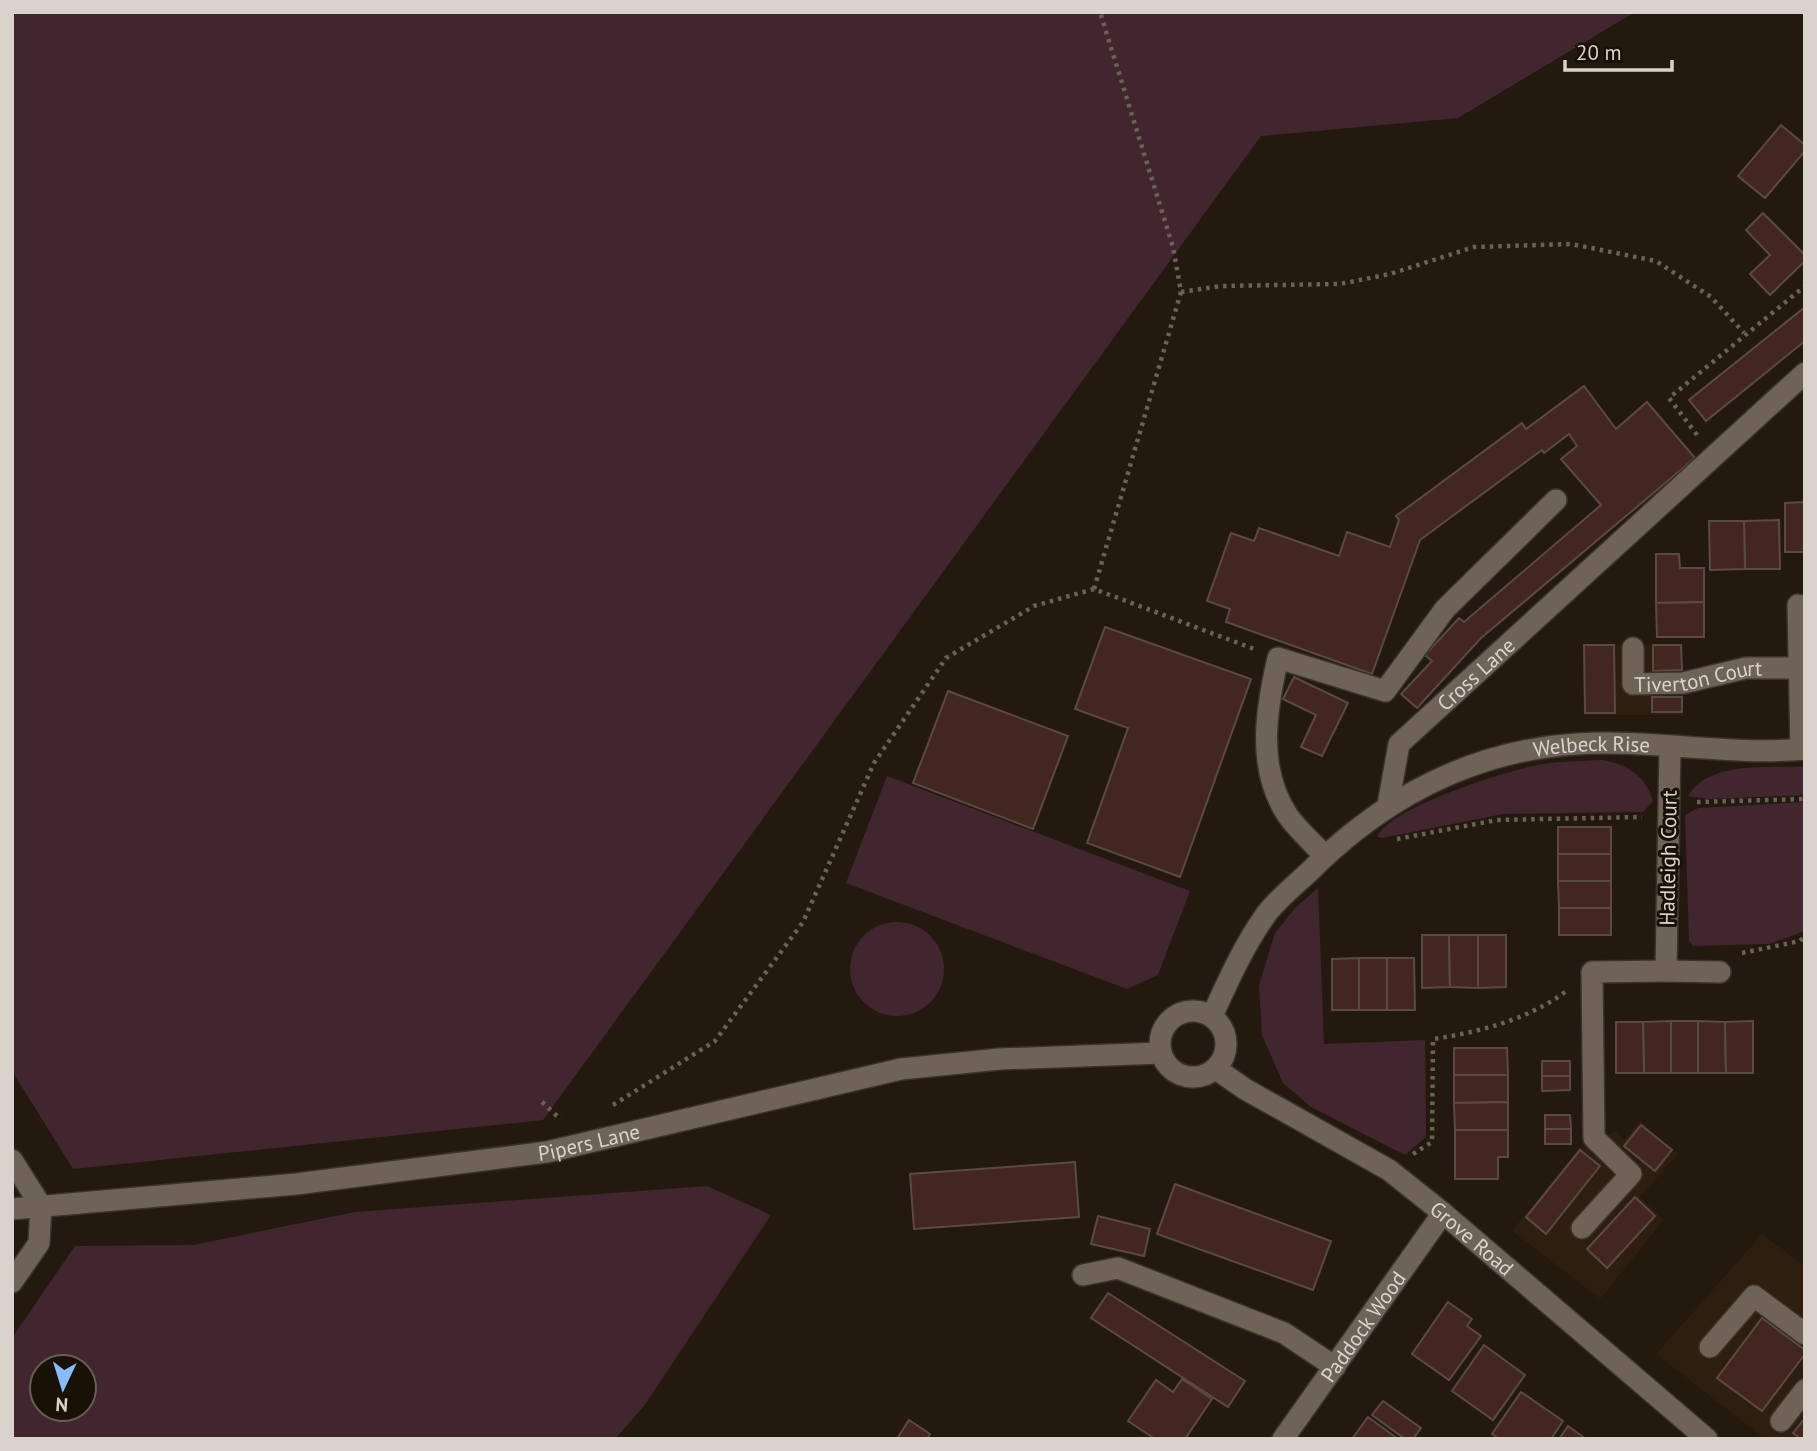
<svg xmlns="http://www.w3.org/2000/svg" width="1817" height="1451" font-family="'PT Sans',sans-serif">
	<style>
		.built { fill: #2d1e0f }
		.green { fill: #41262f; fill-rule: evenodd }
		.building { fill: #432620; stroke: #5b4945; stroke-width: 2 }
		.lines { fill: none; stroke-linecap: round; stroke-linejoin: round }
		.minor-casing { stroke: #39322d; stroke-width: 24 }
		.path { stroke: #6a6157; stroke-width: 4.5; stroke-dasharray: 3.5 5; stroke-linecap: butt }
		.minor { stroke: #6f6357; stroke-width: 21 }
		.labels { text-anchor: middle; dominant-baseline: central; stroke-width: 6; stroke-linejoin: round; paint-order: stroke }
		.street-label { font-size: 21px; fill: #dad3cc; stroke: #191006 }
	</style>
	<rect width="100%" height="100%" fill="#23190e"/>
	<g class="built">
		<polygon points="1584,644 1683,645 1683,715 1585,715"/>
		<polygon points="1640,1121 1678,1154 1640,1197 1664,1220 1600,1299 1512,1231 1578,1149 1616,1131 1624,1140"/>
		<polygon points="1762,1234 1805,1266 1805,1439 1765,1439 1656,1354"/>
	</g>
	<g class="green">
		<polygon points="12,12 1635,12 1458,118 1261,136 543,1120 73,1169 12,1071"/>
		<path d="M 1602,760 C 1628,765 1645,775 1653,801 L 1643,812 L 1503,814 L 1382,838 L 1377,837 C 1392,806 1508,770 1543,764 C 1562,761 1583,761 1602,760 Z"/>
		<path d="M 1805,766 L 1805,795 L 1709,799 L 1688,796 C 1710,760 1767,769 1805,766 Z"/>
		<polygon points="887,776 1190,891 1158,975 1127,989 846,883"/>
		<polygon points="1805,802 1805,931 1769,944 1693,946 1689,941 1685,815 1698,808"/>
		<polygon points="1318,888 1324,1044 1425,1040 1426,1137 1405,1155 1311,1107 1283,1083 1262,1035 1259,985 1275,933 1295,908"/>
		<circle cx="897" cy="969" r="47"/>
		<path d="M 707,1186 L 771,1215 L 644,1406 L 615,1439 L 12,1439 L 12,1338 L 75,1246 L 193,1245 L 355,1212 ZM 42,1367 L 84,1367 L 84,1409 L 42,1409 Z"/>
	</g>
	<g class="building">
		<polygon points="1781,125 1805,145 1805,151 1765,198 1738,176"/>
		<polygon points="1763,213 1805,255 1805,261 1770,295 1750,274 1770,255 1746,230"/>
		<polygon points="1805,307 1805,341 1706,421 1689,400"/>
		<polygon points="1584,386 1616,429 1647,402 1695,458 1481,638 1417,708 1401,694 1432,661 1425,655 1459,618 1464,622 1601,505 1561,459 1577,446 1569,434 1544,453 1542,450 1420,540 1372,674 1226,622 1230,609 1207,601 1231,533 1254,541 1259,528 1339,556 1347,532 1390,547 1399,520 1396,516 1522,423 1526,429"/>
		<polygon points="1805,502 1805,552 1785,552 1785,503"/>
		<polygon points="1779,520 1780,569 1745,569 1744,521"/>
		<polygon points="1709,521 1744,521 1745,569 1710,570"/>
		<polygon points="1656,554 1679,554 1680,568 1704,568 1704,602 1656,603"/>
		<polygon points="1704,602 1704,637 1657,637 1656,603"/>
		<polygon points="1105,627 1251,679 1180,877 1087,843 1128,728 1075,709"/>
		<polygon points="1584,645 1614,645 1615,713 1585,713"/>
		<polygon points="1653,645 1681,645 1682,670 1653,671"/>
		<polygon points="1294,677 1348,703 1322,756 1301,747 1316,715 1283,699"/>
		<polygon points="948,691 1068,736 1033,829 913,783"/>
		<rect x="1652" y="697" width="30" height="15"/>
		<rect x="1558" y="827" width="53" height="27"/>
		<rect x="1558" y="854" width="53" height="27"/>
		<polygon points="1558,881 1611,881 1611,908 1559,908"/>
		<rect x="1559" y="908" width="52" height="27"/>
		<polygon points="1422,935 1449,935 1450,987 1422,988"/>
		<polygon points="1449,935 1478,935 1478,988 1450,987"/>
		<polygon points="1478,935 1506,935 1506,987 1478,988"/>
		<polygon points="1359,958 1359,1010 1332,1010 1332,959"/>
		<rect x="1359" y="958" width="28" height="52"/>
		<polygon points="1387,958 1414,958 1415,1010 1387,1010"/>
		<polygon points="1671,1021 1671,1073 1644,1073 1643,1022"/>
		<rect x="1671" y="1021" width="27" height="52"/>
		<polygon points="1698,1021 1725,1022 1726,1073 1698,1073"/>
		<polygon points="1753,1021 1753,1073 1726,1073 1725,1022"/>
		<polygon points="1616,1022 1643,1022 1644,1073 1616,1073"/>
		<polygon points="1454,1048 1507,1048 1508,1075 1454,1075"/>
		<rect x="1542" y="1061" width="28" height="15"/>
		<polygon points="1454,1075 1508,1075 1508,1102 1454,1103"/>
		<polygon points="1542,1076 1570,1076 1570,1090 1542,1091"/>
		<polygon points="1508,1102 1508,1130 1455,1130 1454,1103"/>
		<polygon points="1545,1115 1570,1115 1571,1129 1545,1129"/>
		<polygon points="1641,1125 1672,1150 1655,1171 1624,1146"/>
		<rect x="1545" y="1129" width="26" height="15"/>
		<polygon points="1455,1130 1508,1130 1508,1157 1498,1157 1498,1179 1455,1179"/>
		<polygon points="1580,1150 1600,1166 1546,1234 1526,1217"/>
		<polygon points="1075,1162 1079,1217 914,1229 910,1174"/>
		<polygon points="1175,1184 1331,1241 1313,1290 1157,1234"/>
		<polygon points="1635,1197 1655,1216 1607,1268 1587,1249"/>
		<polygon points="1098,1216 1150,1229 1144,1256 1091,1244"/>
		<polygon points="1108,1293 1245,1381 1228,1407 1091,1318"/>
		<polygon points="1448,1302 1472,1319 1467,1326 1481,1336 1449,1380 1412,1354"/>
		<polygon points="1762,1318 1805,1350 1805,1354 1762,1411 1717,1378"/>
		<polygon points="1484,1345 1525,1375 1493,1420 1452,1391"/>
		<polygon points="1182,1379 1212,1399 1185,1439 1155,1439 1128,1421 1156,1380 1173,1392"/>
		<polygon points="1521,1392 1563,1421 1551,1439 1499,1439 1492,1434"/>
		<polygon points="1383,1401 1421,1428 1413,1439 1405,1439 1372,1415"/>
		<polygon points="1368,1417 1398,1439 1352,1439"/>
		<polygon points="1805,1418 1805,1439 1801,1439 1793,1433"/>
		<polygon points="909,1420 930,1434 927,1439 897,1439"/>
		<polygon points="1568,1426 1586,1439 1559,1439"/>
	</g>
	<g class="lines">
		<defs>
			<g id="minor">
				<polyline points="1798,605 1801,749"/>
				<path id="s1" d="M 1633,648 L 1633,684 L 1683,683 L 1746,668 L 1799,668"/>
				<polyline points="1670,746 1666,971 1720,972"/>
				<path id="s2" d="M 1388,805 L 1399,744 L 1805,373"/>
				<path d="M 1325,856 C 1313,843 1298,830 1288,816 C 1256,768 1266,710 1278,658 L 1385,691 L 1445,609 L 1556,500"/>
				<circle cx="1193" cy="1044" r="33"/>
				<path id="s3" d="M 1212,1016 C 1228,981 1244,945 1267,913 C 1279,898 1295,885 1309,872 C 1382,799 1471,751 1576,744 C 1652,739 1729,756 1805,749"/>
				<path id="s4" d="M 1216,1069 L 1245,1089 L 1389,1170 L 1443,1213 L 1707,1439"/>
				<polyline points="12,1160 41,1206 39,1243 12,1282"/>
				<path id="s5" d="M 12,1209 L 296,1184 L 547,1152 L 901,1069 L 1000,1059 L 1161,1053"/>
				<polyline points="1582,1228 1631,1174 1594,1138 1592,972 1666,971"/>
				<polyline points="1083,1275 1118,1268 1284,1333 1335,1367"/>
				<polyline points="1710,1347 1754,1296 1805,1334"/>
				<polyline points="1781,1421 1805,1390"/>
				<path id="s6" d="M 1283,1439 L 1443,1213"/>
			</g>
		</defs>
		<use href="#minor" class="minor-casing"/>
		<g class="path">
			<polyline points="1181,292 1221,286 1340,284 1390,274 1474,247 1571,244 1656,261 1711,297 1744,333"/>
			<polyline points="1697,435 1669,398 1805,286"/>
			<polyline points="1094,589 1181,292 1173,247 1100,12"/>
			<polyline points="1697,802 1805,799"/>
			<polyline points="1397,839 1497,820 1642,817"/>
			<polyline points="1742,953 1800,941 1805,936"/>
			<polyline points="542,1102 557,1116 562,1117"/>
			<polyline points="613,1105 715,1041 803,922 874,763 946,658 1034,606 1094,589 1254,649"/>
			<path d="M 1413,1154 L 1432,1142 L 1433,1039 C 1479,1032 1527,1020 1565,992"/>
		</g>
		<use href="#minor" class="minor"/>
	</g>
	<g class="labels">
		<g class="street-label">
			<text stroke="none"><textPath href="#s1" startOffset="102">Tiverton Court</textPath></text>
			<text stroke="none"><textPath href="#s2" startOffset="166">Cross Lane</textPath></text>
			<text stroke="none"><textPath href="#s3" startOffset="494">Welbeck Rise</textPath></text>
			<text transform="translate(1668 858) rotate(-89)">Hadleigh Court</text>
			<text stroke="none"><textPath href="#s5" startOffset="581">Pipers Lane</textPath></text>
			<text stroke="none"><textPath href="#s4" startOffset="308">Grove Road</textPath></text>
			<text stroke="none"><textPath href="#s6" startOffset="138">Paddock Wood</textPath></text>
		</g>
	</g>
	<rect width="1817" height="1451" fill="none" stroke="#dad3cc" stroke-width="28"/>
	<g transform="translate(63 1388) rotate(184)"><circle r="33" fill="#191006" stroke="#665e55" stroke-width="2"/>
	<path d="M0-5L12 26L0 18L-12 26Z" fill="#87bbfb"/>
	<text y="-10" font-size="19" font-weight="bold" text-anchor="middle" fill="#dad3cc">N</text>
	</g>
	<path d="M1565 60v10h107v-10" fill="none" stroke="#dad3cc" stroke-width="3.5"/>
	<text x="1576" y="60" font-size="21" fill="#dad3cc" stroke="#191006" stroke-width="5" paint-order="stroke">20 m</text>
</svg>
